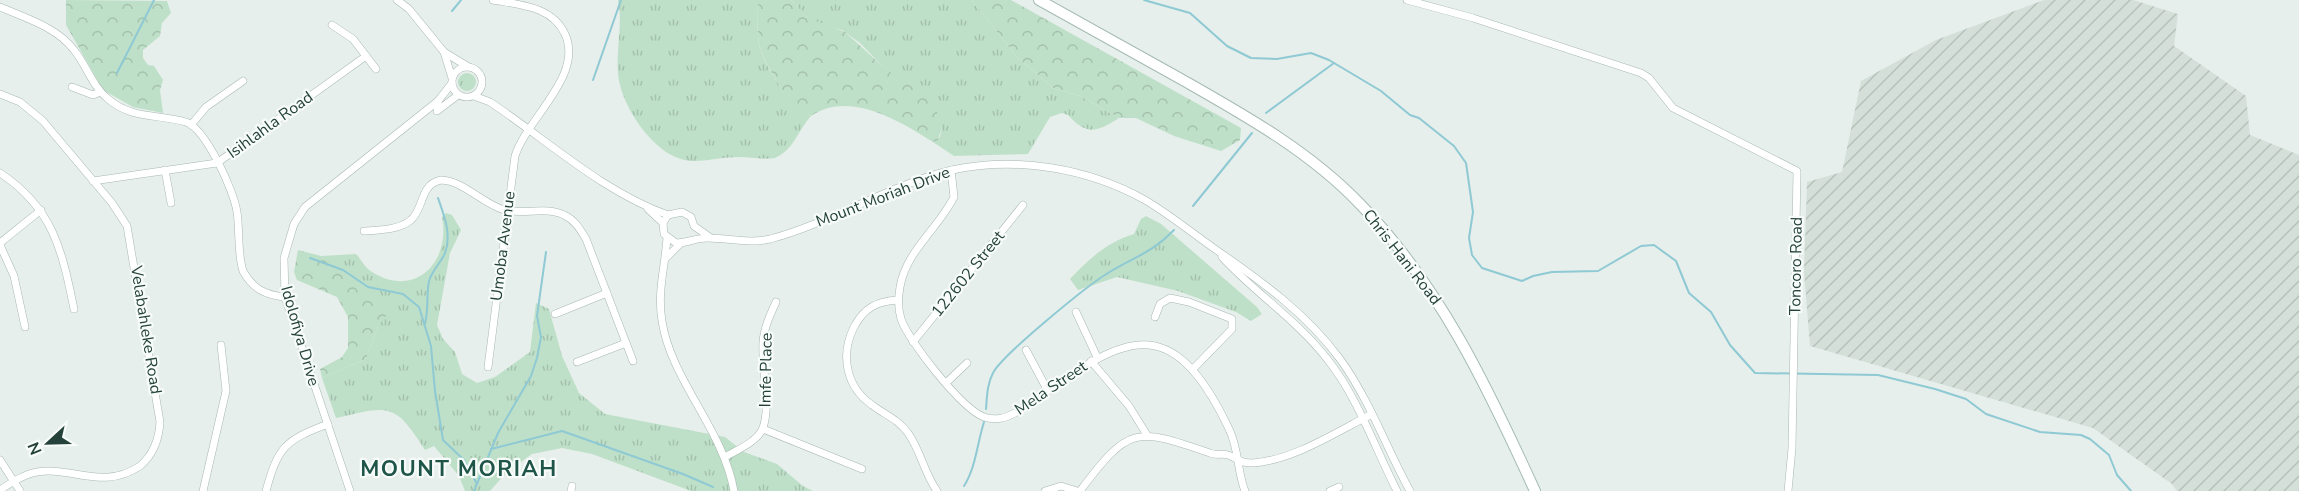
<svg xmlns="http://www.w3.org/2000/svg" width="2299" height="491" font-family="'Nunito Sans',sans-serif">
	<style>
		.industrial { fill: url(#industrial-furrows) }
		.grass { fill: url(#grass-tufts) }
		.forest { fill: url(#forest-crowns) }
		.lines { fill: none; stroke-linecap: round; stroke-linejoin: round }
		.stream { stroke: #8ec9d4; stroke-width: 2 }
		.minor-casing { stroke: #a8b8b2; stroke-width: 8 }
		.secondary-casing { stroke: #a4bbb3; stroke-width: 12 }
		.minor { stroke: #fff; stroke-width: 7 }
		.secondary { stroke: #fff; stroke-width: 10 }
		.labels { text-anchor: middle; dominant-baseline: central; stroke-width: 4.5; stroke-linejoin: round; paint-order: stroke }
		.street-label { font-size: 16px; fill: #24423a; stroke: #f7fbf9 }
		.district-label { font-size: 22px; font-weight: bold; letter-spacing: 1.5px; fill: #1f5548; stroke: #f7fbf9 }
	</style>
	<defs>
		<pattern id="industrial-furrows" width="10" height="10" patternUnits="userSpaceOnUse" patternTransform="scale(1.5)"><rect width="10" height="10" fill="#d4dfda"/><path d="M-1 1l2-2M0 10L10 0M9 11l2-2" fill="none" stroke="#b6c1bc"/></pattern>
		<pattern id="grass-tufts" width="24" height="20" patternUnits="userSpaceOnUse" patternTransform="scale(1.5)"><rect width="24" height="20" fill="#bfe0c8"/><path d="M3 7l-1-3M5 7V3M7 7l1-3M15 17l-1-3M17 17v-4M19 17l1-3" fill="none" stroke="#a4c1ad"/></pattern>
		<pattern id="forest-crowns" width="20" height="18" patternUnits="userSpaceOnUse" patternTransform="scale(1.5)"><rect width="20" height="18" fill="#bfe0c8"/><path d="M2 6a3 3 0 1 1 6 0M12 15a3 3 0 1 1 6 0" fill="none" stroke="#a4c1ad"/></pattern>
	</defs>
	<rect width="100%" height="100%" fill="#e6efeb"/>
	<polygon class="industrial" points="2044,0 2133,0 2178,14 2174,46 2246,96 2250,135 2299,155 2299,491 2177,491 2172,484 2093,428 1810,346 1804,272 1807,182 1842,172 1861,81 1936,40"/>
	<g class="grass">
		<path d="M 618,0 L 758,0 C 758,15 756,33 760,48 C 766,69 781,84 788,103 L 811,116 C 798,130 794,150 775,158 C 763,160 751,157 738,157 C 723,157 708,161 693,161 C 657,161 620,106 618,73 C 616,48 623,24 618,0 Z"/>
		<path d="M 791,0 L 972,0 L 1016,56 L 1053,88 L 1080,96 L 1119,118 C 1097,132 1087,136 1068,115 L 1062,113 L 1050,117 L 1028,154 L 954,156 L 933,142 L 940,137 L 942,127 L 860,43 L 842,30 L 823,26 L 808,18 Z"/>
		<circle cx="467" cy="82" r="9"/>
		<path d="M 446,213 L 452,215 L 461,230 L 450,253 L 437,325 L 443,339 L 455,352 L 462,374 L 477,383 L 495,377 L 530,352 L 536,303 L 549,309 L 562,356 L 579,393 L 605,414 L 725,437 L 744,452 L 777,464 L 803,486 L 813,491 L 691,491 L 592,454 L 562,448 L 532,454 L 506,473 L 490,491 L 465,491 L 459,476 L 434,446 L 425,450 C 394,401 389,406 336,418 L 322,378 L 366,359 L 378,326 L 321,256 L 356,254 C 362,260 364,267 372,272 C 415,299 451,262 442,217 Z"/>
		<path d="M 1146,216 L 1161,224 L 1257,307 L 1262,314 L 1251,321 L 1236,312 L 1178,291 L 1117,277 L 1078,290 L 1070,279 C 1089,259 1107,242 1134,234 L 1141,219 Z"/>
	</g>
	<g class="forest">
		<polygon points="66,0 167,1 171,13 162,23 160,36 143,50 143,58 148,65 154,66 163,80 160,90 163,113 133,107 103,90 66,25"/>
		<path d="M 758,0 L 791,0 L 808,18 L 845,32 L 887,70 L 928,98 L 936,109 L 942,127 L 938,140 L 933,142 C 899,121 850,90 811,116 L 788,104 C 781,84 767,69 760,48 C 756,33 758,15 758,0 Z"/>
		<polygon points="972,0 1011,0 1241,128 1240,140 1221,151 1174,136 1136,118 1119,118 1080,96 1053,88 1016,56"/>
		<polygon points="298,250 321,256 393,307 378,326 366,359 322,378 320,369 342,357 348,348 348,317 337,297 297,280 294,272"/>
	</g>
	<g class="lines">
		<g class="stream">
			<polyline points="1144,0 1190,13 1227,46 1251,58 1277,59 1311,53 1329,60 1381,91 1410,115 1419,118 1454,146 1466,163 1473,212 1469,238 1472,255 1482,268 1522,281 1533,276 1552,272 1598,271 1641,246 1654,245 1676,261 1689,293 1711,312 1730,345 1755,373 1878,375 1935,389 1966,399 1986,414 2040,432 2081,435 2090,439 2109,455 2117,475 2131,491"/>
			<polyline points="452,11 461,0"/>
			<polyline points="117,73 154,0"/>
			<polyline points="593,80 621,0"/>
			<polyline points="1266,113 1334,63"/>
			<polyline points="1193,206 1252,133"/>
			<polyline points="310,258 343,270 368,287 403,294 419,307 431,346 435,391 443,440 464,460 477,484"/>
			<path d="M 425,323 C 429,309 426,295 429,281 C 432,270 441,263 445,253 C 452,235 444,215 438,198"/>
			<path d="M 986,409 C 987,397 987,384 993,373 C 1002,355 1088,285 1108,273 C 1134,257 1152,253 1174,230"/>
			<polyline points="491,449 562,431 683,474 713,487"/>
			<path d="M 964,486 C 976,467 977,444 984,422"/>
			<polyline points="474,491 498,433 531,376 537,358 541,337 537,316 546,252"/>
		</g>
		<defs>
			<g id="minor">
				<polyline points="397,0 409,9 444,52 467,66"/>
				<polyline points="1407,0 1473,18 1641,73 1649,78 1673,108 1797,171 1792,448 1788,491"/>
				<path d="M 0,7 C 25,18 57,27 74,50 C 87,66 92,86 108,99 C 131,119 158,114 186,122 C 206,129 234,191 237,212 C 240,231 237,251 243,271 C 253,289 265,295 285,297"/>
				<polyline points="332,25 353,39 376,69"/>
				<polyline points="444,52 452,78"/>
				<circle cx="467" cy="82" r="15"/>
				<polyline points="72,87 93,95 100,92"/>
				<path d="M 0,94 L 20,102 L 43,121 L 112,203 L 127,226 L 160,422 C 159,439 153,455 140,466 C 102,491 73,466 37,472 C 24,474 11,483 0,490"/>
				<path d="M 474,96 L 490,102 C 547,140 603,192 668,215"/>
				<polyline points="438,101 437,111 458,95"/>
				<polyline points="191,125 206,107 243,81"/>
				<polyline points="165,170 171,203"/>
				<path d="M 951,170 L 954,197 C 938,229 906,251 900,287 C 898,298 898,309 901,319 C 909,342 962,409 984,417 C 996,421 1005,418 1015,413 C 1110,350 1164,291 1229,429 C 1239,449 1237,471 1245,491"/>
				<path d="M 0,173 C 53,208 62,250 74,309"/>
				<polyline points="93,181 217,163 366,56"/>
				<polyline points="648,209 663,223"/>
				<path d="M 364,231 C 379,230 399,230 411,220 C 425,207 419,185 441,180 C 464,181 481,203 504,210 C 523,215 546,206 564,215 C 575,220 580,229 586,239 L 633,361"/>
				<path d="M 667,238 C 665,267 657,292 662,321 C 671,380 723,429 734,491"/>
				<path d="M 711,238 L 694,226 L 691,217 L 682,212 L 668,215 L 663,223 L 664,234 L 676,243 C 687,243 696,238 707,238 C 729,238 748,244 770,239 C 833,222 889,185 952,170 C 1016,156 1088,168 1145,200 C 1169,214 1192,233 1215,249 C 1261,281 1306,313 1340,359 C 1369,399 1386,447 1410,491"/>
				<polyline points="0,243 41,210"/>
				<polyline points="0,245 14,276 25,327"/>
				<path d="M 1222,257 C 1255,293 1297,320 1328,360 C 1358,398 1375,448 1397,491"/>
				<polyline points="666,258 681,243"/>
				<path d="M 898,300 C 877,301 864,308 854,327 C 840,355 846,387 872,405 C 885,415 898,419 908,433 C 921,451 924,473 937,491"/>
				<polyline points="1076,312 1097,357"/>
				<polyline points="555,314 607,293"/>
				<polyline points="1155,317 1160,304 1170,298 1189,302 1232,319 1232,329 1193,369"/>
				<polyline points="913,342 1023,205"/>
				<polyline points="1026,350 1048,391"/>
				<polyline points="1091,361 1129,406 1147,435"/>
				<polyline points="577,362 626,343"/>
				<path d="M 488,367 L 515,156 C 527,118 584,76 565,34 C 552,6 520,5 493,0"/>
				<polyline points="947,382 967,363"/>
				<polyline points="763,429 862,469"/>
				<path d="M 725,457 C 737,450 756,442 762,430 C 772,409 761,366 763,342 C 764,328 770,315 776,302"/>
				<polyline points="0,460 20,491"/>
				<polyline points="203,491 226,391 221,345"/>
				<path d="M 266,491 C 278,447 285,440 328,424"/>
				<polyline points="350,491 285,297 284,258 294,224 305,207 438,101 452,83"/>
				<polyline points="571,491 572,486"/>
				<polyline points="1045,491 1061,486 1077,491"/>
				<path d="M 1080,491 C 1129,426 1135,427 1210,453 C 1216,456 1222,453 1228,455 C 1239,459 1239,463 1253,463 C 1294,460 1336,432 1372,414"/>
				<polyline points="1330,491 1339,487"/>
			</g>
			<path id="secondary" d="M 1039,0 C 1086,26 1134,53 1181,79 C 1244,115 1308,150 1359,203 C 1439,284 1488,388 1535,491"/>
		</defs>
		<use href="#minor" class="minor-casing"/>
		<use href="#secondary" class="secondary-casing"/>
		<use href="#minor" class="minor"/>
		<use href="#secondary" class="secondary"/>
	</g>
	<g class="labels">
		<g class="street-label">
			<text transform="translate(270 125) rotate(-36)">Isihlahla Road</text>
			<text transform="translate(883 197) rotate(-21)">Mount Moriah Drive</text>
			<text transform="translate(503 246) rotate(-83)">Umoba Avenue</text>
			<text transform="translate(1402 257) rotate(52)">Chris Hani Road</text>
			<text transform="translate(1796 266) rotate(-89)">Toncoro Road</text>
			<text transform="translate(968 274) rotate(-51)">122602 Street</text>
			<text transform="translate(146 330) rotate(81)">Velabahleke Road</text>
			<text transform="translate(300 336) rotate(74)">Idolofiya Drive</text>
			<text transform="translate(766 370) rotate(-89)">Imfe Place</text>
			<text transform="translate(1051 388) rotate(-34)">Mela Street</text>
		</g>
		<g class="district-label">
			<text x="459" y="469">MOUNT MORIAH</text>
		</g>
	</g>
	<g transform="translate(48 443) rotate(248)" stroke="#f7fbf9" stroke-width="4.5" paint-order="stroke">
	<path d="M0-4.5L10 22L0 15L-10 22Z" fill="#24423a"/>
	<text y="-9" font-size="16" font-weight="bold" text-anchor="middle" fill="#24423a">N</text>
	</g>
</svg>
